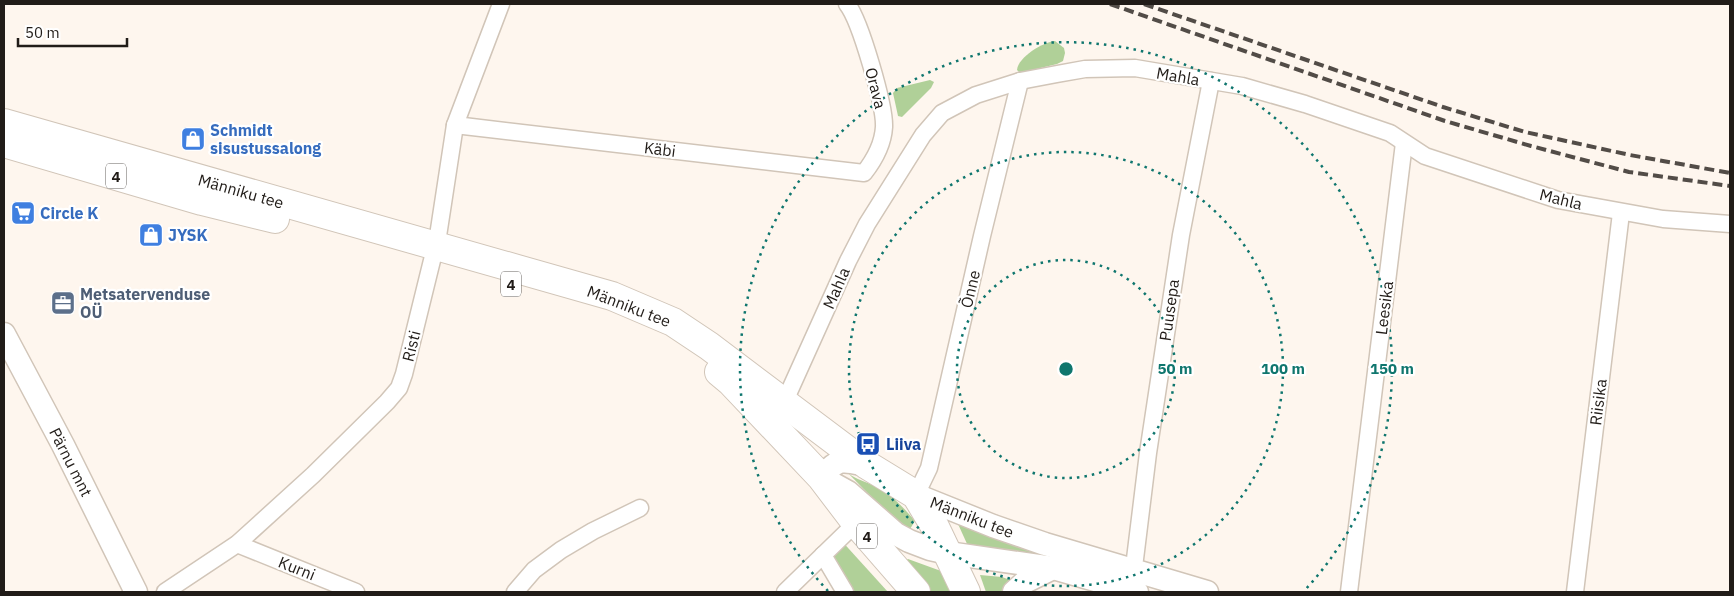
<svg xmlns="http://www.w3.org/2000/svg" width="1734" height="596" font-family="'IBM Plex Sans',sans-serif">
	<style>
		.green { fill: #b0d098 }
		.lines { fill: none; stroke-linecap: round; stroke-linejoin: round }
		.street-casing { stroke: #d1c5b8; stroke-width: 19 }
		.secondary-casing { stroke: #d1c5b8; stroke-width: 25 }
		.highway-casing { stroke: #d1c5b8; stroke-width: 30 }
		.street { stroke: #fff; stroke-width: 16 }
		.secondary { stroke: #fff; stroke-width: 22 }
		.highway { stroke: #fff; stroke-width: 28 }
		.rail { stroke: #524c47; stroke-width: 4; stroke-dasharray: 10 5; stroke-linecap: butt }
		.ring { fill: none; stroke: #0f766e; stroke-width: 2.5; stroke-dasharray: 2.5 5 }
		.labels { text-anchor: middle; dominant-baseline: central; stroke-width: 4.5; stroke-linejoin: round; paint-order: stroke }
		.shield { fill: #fff; stroke: #64605d; stroke-width: 1 }
		.shield-label { font-size: 15px; font-weight: bold; fill: #211c18 }
		.street-label { font-size: 16px; fill: #211c18; stroke: #fff }
		.shop-label { font-size: 16px; font-weight: bold; fill: #366cbe; stroke: #fff; text-anchor: start }
		.service-label { font-size: 16px; font-weight: bold; fill: #4e5e75; stroke: #fff; text-anchor: start }
		.transit-label { font-size: 16px; font-weight: bold; fill: #164399; stroke: #fff; text-anchor: start }
		.centre { fill: #0f766e; stroke: #fff; stroke-width: 2.5 }
		.ring-label { font-size: 15px; text-anchor: middle; font-weight: bold; fill: #0f766e; stroke: #fff; stroke-width: 4.5; stroke-linejoin: round; paint-order: stroke }
	</style>
	<rect width="100%" height="100%" fill="#fef6ee"/>
	<g class="green">
		<path d="M 1055,41 L 1064,48 L 1065,53 L 1063,61 L 1057,64 L 1020,73 L 1017,70 C 1018,57 1043,42 1055,41 Z"/>
		<polygon points="930,80 934,82 931,88 902,117 898,116 893,93 897,88"/>
		<path d="M 848,473 C 857,480 867,482 877,487 C 892,495 904,508 915,521 L 910,529 L 889,515 Z"/>
		<polygon points="958,524 1038,554 968,546"/>
		<polygon points="839,538 888,592 845,592 823,555"/>
		<polygon points="908,559 941,571 951,592 930,592 905,564 905,561"/>
		<polygon points="980,575 1002,577 1010,580 1001,592 986,592"/>
	</g>
	<g class="lines">
		<defs>
			<g id="street">
				<path d="M 455,125 L 864,173 C 875,159 883,144 884,127 C 885,106 860,20 847,4"/>
				<polyline points="784,403 848,261 867,224 923,135 942,113 976,95 1020,81 1057,74 1085,69 1135,68 1242,86 1305,104 1390,133 1425,156 1558,200 1663,219 1730,224"/>
				<polyline points="916,495 929,468 982,236 1020,81"/>
				<polyline points="237,544 356,592"/>
				<polyline points="823,555 845,592"/>
				<polyline points="1125,577 1132,571 1135,559 1148,453 1181,235 1211,81"/>
				<polyline points="165,592 237,544 313,475 387,402 399,388 404,374 438,236 455,125 501,4"/>
				<polyline points="515,592 534,570 561,550 593,531 640,508"/>
				<polyline points="785,592 856,523"/>
				<polyline points="1349,592 1404,143"/>
				<polyline points="1575,592 1621,213"/>
			</g>
			<g id="secondary">
				<polyline points="4,334 63,445 136,592"/>
				<path d="M 867,465 C 842,460 839,457 821,477 L 848,492 L 896,534 L 909,541 L 930,549 L 948,553 L 1053,568 L 1137,592"/>
				<polyline points="916,495 993,526 1045,544 1207,592"/>
				<polyline points="1014,592 1025,582 1053,568"/>
			</g>
			<g id="highway">
				<polyline points="4,123 612,296 673,322 709,346 867,465 916,495 934,525 966,592"/>
				<polyline points="4,143 202,201 275,219"/>
				<polyline points="719,372 731,382 821,477 856,523 916,592"/>
			</g>
		</defs>
		<use href="#street" class="street-casing"/>
		<use href="#secondary" class="secondary-casing"/>
		<use href="#highway" class="highway-casing"/>
		<use href="#street" class="street"/>
		<use href="#secondary" class="secondary"/>
		<use href="#highway" class="highway"/>
		<g class="rail">
			<polyline points="1110,4 1445,121 1531,146 1629,172 1730,186"/>
			<polyline points="1144,4 1443,107 1525,132 1630,155 1730,173"/>
		</g>
	</g>
	<g class="ring">
		<circle cx="1066" cy="369" r="109"/>
		<circle cx="1066" cy="369" r="217"/>
		<path d="M828 591A326 326 0 1 1 1304 591"/>
	</g>
	<defs>
		<symbol id="shop-square" viewBox="-11 -11 22 22"><rect x="-9" y="-9" width="18" height="18" rx="4" fill="#3f7fe0" stroke="#fff"/><path d="M-5-2.5h2.3a2.7 3.5 0 0 1 5.4 0H5L5.5 6h-11ZM-1.5-2.5h3a1.5 2.3 0 0 0-3 0Z" fill="#fff"/></symbol>
		<symbol id="supermarket-square" viewBox="-11 -11 22 22"><rect x="-9" y="-9" width="18" height="18" rx="4" fill="#3f7fe0" stroke="#fff"/><path d="M-6-5.5h2.5l.6 2H6L4.5 2H-2.5L-4.4-4H-6ZM-1.5 3.2a1.3 1.3 0 1 0 .1 0ZM3 3.2a1.3 1.3 0 1 0 .1 0Z" fill="#fff"/></symbol>
		<symbol id="office-square" viewBox="-11 -11 22 22"><rect x="-9" y="-9" width="18" height="18" rx="4" fill="#5c6f8a" stroke="#fff"/><path d="M-6-3h4V-5.5h4V-3h4V5H-6ZM-1-4.5V-3h2v-1.5ZM-6 0V1H6V0Z" fill="#fff"/></symbol>
		<symbol id="bus-square" viewBox="-11 -11 22 22"><rect x="-9" y="-9" width="18" height="18" rx="4" fill="#1a4fb4" stroke="#fff"/><path d="M-5-6H5V4H4V6H2V4H-2V6H-4V4H-5ZM-3.5-4V0h7V-4ZM-3.5 1.2v1.5H-2V1.2ZM2 1.2v1.5H3.5V1.2Z" fill="#fff"/></symbol>
	</defs>
	<g fill-rule="evenodd">
		<use href="#shop-square" x="179" y="125" width="28" height="28"/>
		<use href="#supermarket-square" x="9" y="199" width="28" height="28"/>
		<use href="#shop-square" x="137" y="221" width="28" height="28"/>
		<use href="#office-square" x="49" y="289" width="28" height="28"/>
		<use href="#bus-square" x="854" y="430" width="28" height="28"/>
	</g>
	<g class="labels">
		<g class="shield">
			<rect x="106" y="163.5" width="20" height="25" rx="4"/>
			<rect x="501" y="271.5" width="20" height="25" rx="4"/>
			<rect x="857" y="523.5" width="20" height="25" rx="4"/>
		</g>
		<g class="shield-label">
			<text x="116" y="176">4</text>
			<text x="511" y="284">4</text>
			<text x="867" y="536">4</text>
		</g>
		<g class="street-label">
			<text transform="translate(1178 76) rotate(10)">Mahla</text>
			<text transform="translate(876 88) rotate(76)">Orava</text>
			<text transform="translate(660 149) rotate(7)">Käbi</text>
			<text transform="translate(241 191) rotate(16)">Männiku tee</text>
			<text transform="translate(1561 199) rotate(14)">Mahla</text>
			<text transform="translate(836 288) rotate(-66)">Mahla</text>
			<text transform="translate(970 289) rotate(-77)">Õnne</text>
			<text transform="translate(629 306) rotate(21)">Männiku tee</text>
			<text transform="translate(1384 308) rotate(-83)">Leesika</text>
			<text transform="translate(1169 310) rotate(-82)">Puusepa</text>
			<text transform="translate(411 346) rotate(-76)">Risti</text>
			<text transform="translate(1598 402) rotate(-83)">Riisika</text>
			<text transform="translate(71 462) rotate(63)">Pärnu mnt</text>
			<text transform="translate(972 517) rotate(21)">Männiku tee</text>
			<text transform="translate(297 568) rotate(22)">Kurni</text>
		</g>
		<g class="shop-label">
			<text x="210" y="130">Schmidt<tspan x="210" dy="18">sisustussalong</tspan></text>
			<text x="40" y="213">Circle K</text>
			<text x="168" y="235">JYSK</text>
		</g>
		<g class="service-label">
			<text x="80" y="294">Metsatervenduse<tspan x="80" dy="18">OÜ</tspan></text>
		</g>
		<g class="transit-label">
			<text x="886" y="444">Liiva</text>
		</g>
	</g>
	<circle cx="1066" cy="369" r="8" class="centre"/>
	<g class="ring-label">
		<text x="1175" y="374">50 m</text>
		<text x="1283" y="374">100 m</text>
		<text x="1392" y="374">150 m</text>
	</g>
	<rect width="1734" height="596" fill="none" stroke="#211c18" stroke-width="10"/>
	<path d="M18 38v8h109v-8" fill="none" stroke="#211c18" stroke-width="2.5"/>
	<text x="25" y="38" font-size="15" fill="#211c18" stroke="#ffffff" stroke-width="4" paint-order="stroke">50 m</text>
</svg>
